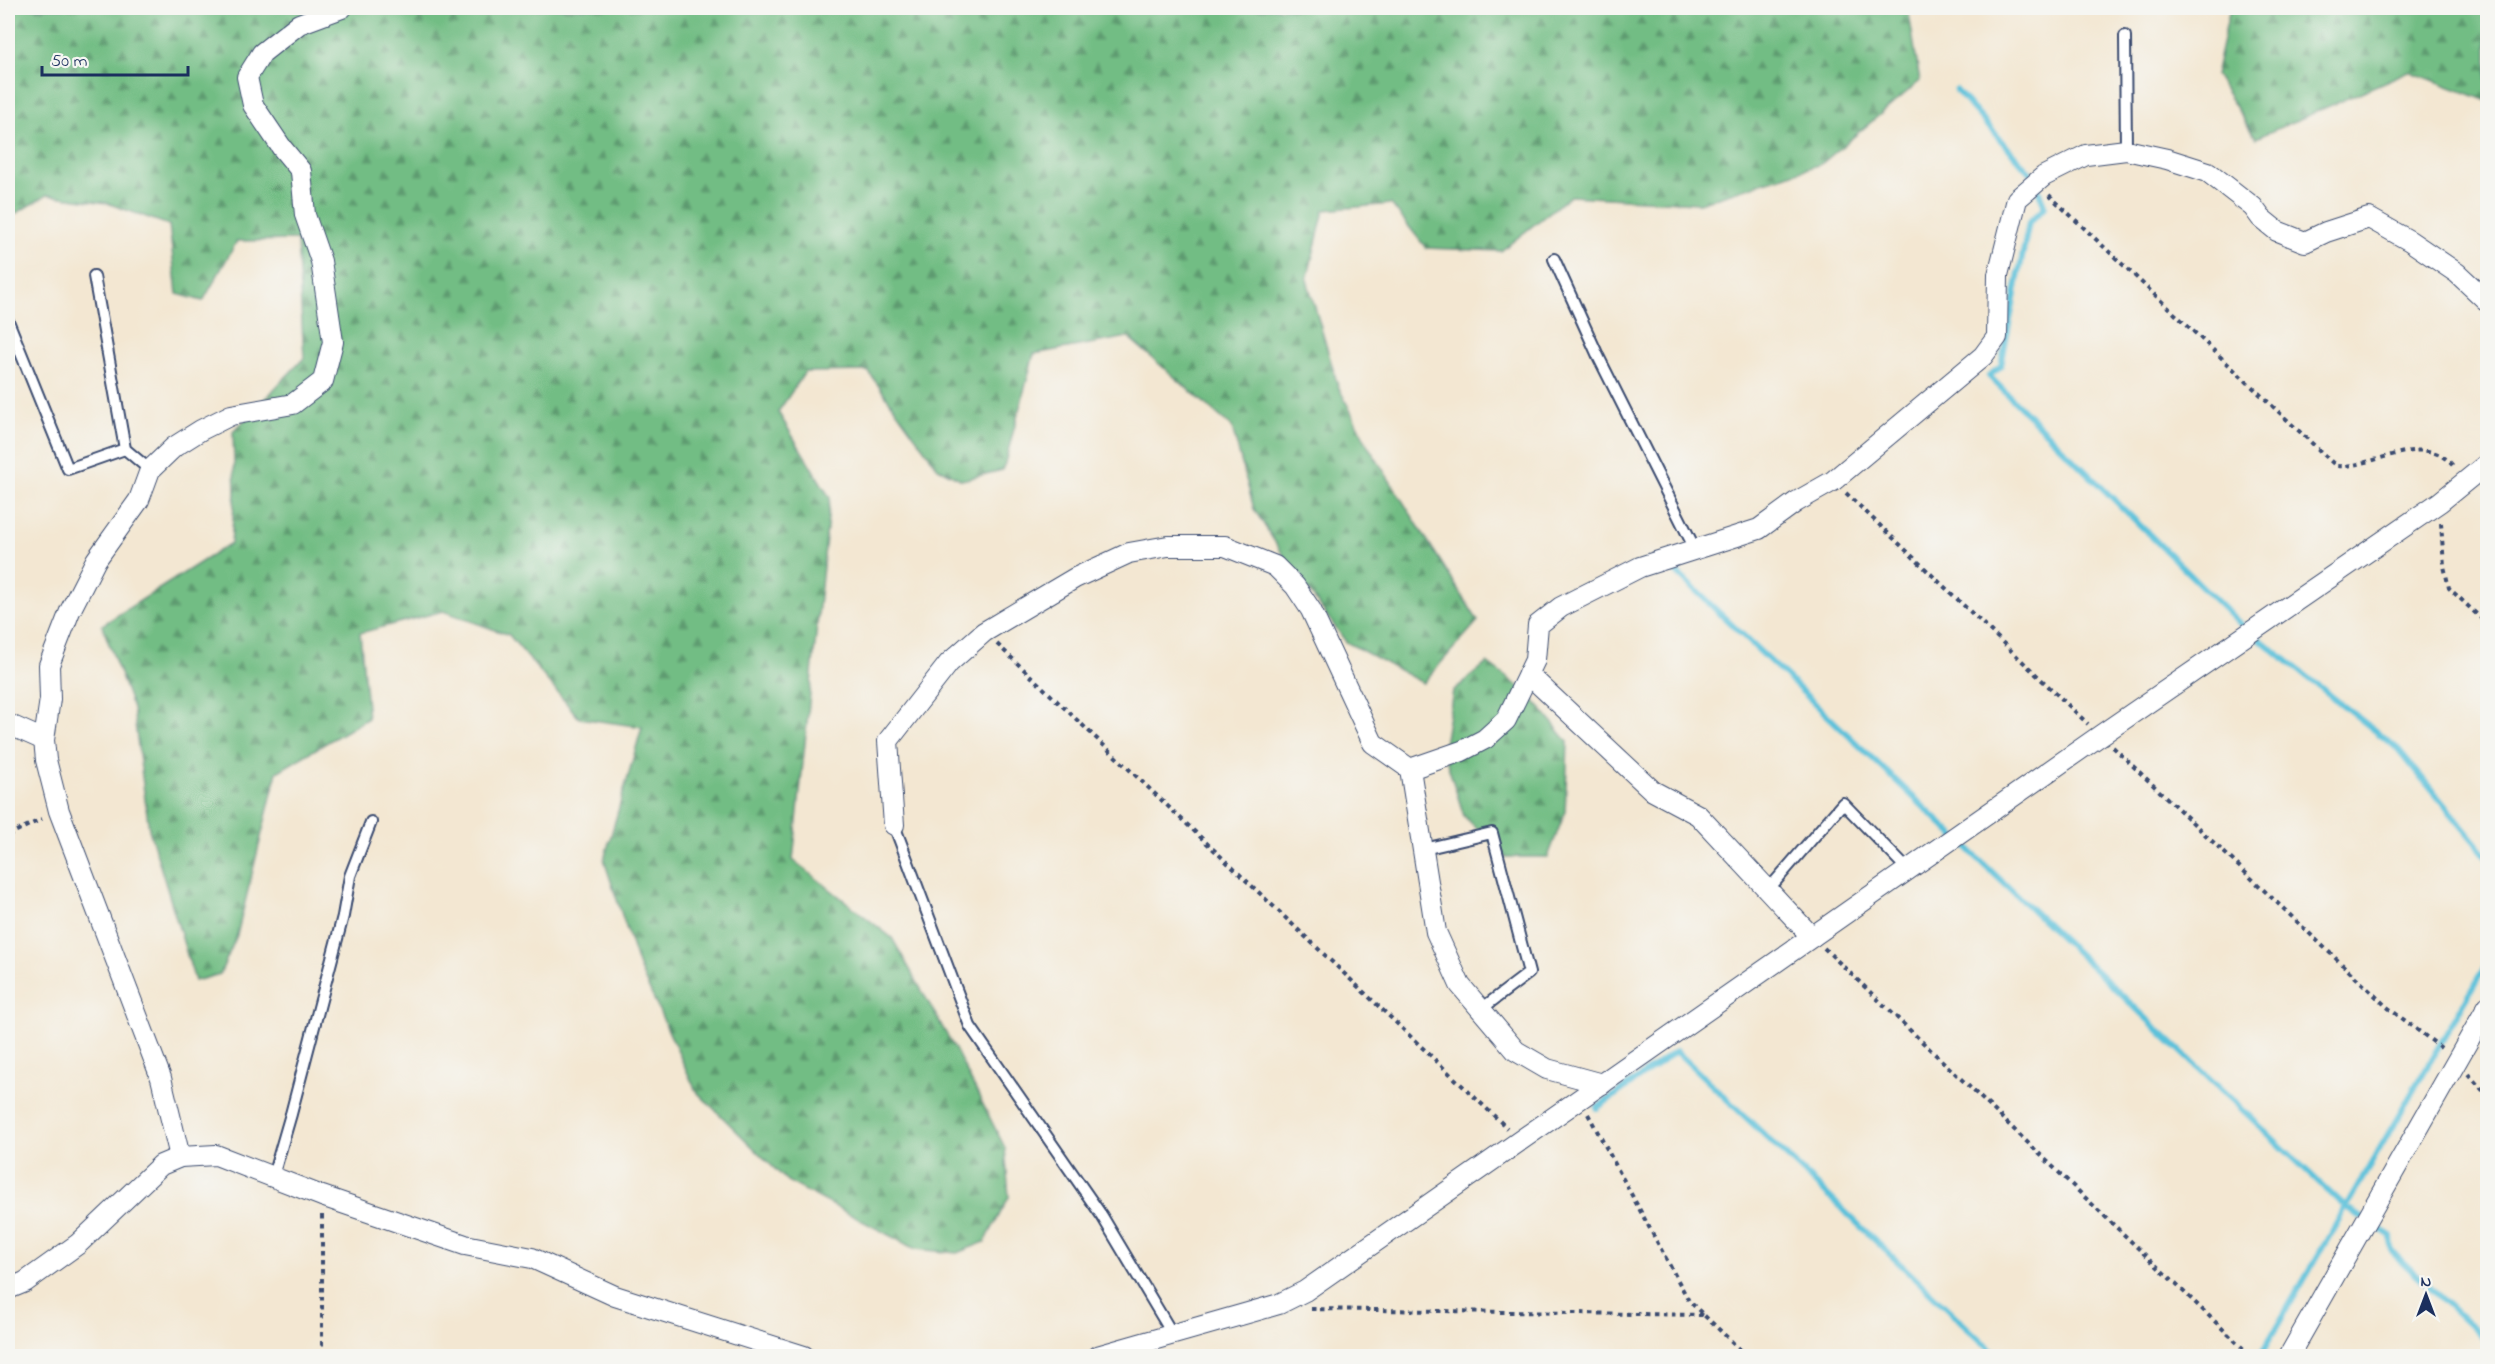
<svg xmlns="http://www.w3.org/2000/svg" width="2495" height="1364" font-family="'Indie Flower',sans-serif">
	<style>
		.forest { fill: url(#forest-firs); stroke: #467671; stroke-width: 1.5 }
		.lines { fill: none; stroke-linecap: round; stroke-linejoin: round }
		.stream { stroke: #5cc1da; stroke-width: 6 }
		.service-casing { stroke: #3b4b6f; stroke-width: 14 }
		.minor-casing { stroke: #3b4b6f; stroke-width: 22 }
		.path { stroke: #3b4b6f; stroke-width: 4; stroke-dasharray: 4.5 4.5; stroke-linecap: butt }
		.service { stroke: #fff; stroke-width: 10 }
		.minor { stroke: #fff; stroke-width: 20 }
	</style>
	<defs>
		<pattern id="forest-firs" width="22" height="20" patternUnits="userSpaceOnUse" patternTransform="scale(1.5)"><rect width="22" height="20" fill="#72bd84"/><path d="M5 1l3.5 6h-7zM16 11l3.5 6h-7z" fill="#5d9a6f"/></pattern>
	</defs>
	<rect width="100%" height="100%" fill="#f6f6f2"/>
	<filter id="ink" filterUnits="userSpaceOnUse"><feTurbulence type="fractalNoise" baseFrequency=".0167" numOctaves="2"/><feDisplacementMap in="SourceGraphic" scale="12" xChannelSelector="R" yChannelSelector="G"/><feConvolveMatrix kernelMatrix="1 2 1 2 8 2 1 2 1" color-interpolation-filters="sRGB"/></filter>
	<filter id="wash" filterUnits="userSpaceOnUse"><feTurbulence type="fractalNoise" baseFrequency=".008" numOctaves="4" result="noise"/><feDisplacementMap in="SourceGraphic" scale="24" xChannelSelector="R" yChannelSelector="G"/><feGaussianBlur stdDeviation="1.35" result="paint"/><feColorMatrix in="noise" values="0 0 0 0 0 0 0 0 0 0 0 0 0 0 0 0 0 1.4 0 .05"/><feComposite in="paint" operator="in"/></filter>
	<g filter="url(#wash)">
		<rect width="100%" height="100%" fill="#f3e7d2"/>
		<g class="forest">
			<polygon points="8,8 1908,8 1920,81 1821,164 1699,203 1570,196 1501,251 1426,248 1391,204 1324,210 1307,280 1338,386 1368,446 1478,621 1423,683 1346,642 1287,561 1254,509 1232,427 1128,337 1034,354 1003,470 962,480 938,468 868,371 805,372 778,412 830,498 793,860 892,938 956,1051 1005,1148 1009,1197 985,1242 957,1253 915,1249 787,1181 696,1091 639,967 604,860 642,727 579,718 509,635 443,611 360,633 368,718 277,772 237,935 220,974 195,981 149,829 133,709 102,625 231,543 235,493 233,432 304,358 297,240 237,241 203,301 177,294 169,225 107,203 47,195 8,218"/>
			<polygon points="2230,8 2487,8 2487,101 2409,71 2256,138 2215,75"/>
			<polygon points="1487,663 1529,694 1568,742 1565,812 1548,857 1506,857 1464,816 1443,750 1453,691"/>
		</g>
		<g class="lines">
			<g class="stream">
				<polyline points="1956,90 2032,175 2045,207 2029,222 2001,366 1989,376 2237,621 2398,749 2488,858"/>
				<polyline points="1671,567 2345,1207 2391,1236 2392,1252 2488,1342"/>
				<polyline points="1597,1108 1676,1051 1997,1356"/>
				<polyline points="2260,1356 2488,961"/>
			</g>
		</g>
	</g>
	<g filter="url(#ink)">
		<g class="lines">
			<defs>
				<g id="service">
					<polyline points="2125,36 2126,150"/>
					<polyline points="1554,259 1599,358 1695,549"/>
					<polyline points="94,276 125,449 150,470"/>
					<polyline points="8,321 68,469 125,449"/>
					<polyline points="894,825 970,1026 1102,1216 1173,1335"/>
					<polyline points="1424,849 1492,833 1529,973 1480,1010"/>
					<polyline points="1768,890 1843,803 1908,870"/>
					<polyline points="273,1176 291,1114 343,916 350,876 371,822"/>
				</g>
				<g id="minor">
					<polyline points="1528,674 1653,791 1698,815 1812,937"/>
					<polyline points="8,724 44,740"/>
					<polyline points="1410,769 1462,751 1485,739 1506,720 1535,660 1538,625 1561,607 1640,567 1759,529 1796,502 1833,481 1983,356 1997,337 1998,275 2017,199 2044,176 2086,155 2126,150 2167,159 2208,172 2253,207 2261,218 2277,231 2305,242 2326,232 2369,218 2410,241 2457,273 2488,302"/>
					<polyline points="894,825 888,741 949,663 984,632 1075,578 1129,553 1168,546 1225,546 1275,566 1295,586 1311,610 1373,743 1410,769 1436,932 1460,985 1516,1051 1547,1069 1602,1084"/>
					<polyline points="180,1157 161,1078 59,811 46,760 44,740 50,699 49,665 70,611 96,560 139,500 150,470 174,447 201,430 231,415 293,404 323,381 333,342 321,261 305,215 301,171 282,148 253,105 247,77 262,53 299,24 342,8"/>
					<polyline points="8,1289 25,1282 78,1244 161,1165 180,1157 216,1155 322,1196 465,1245 532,1258 615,1296 804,1356"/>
					<polyline points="1097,1356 1279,1304 1305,1291 2101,735 2440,502 2488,463"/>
					<polyline points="2289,1356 2488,1006"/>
				</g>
			</defs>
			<use href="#service" class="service-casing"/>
			<use href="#minor" class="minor-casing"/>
			<g class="path">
				<path d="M 2049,195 L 2336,466 C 2374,469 2424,429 2454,467"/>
				<polyline points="1846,493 2088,724"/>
				<polyline points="2441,523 2444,566 2449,588 2488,625"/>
				<polyline points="997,644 1507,1128"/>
				<polyline points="2113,747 2387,1007 2444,1050"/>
				<polyline points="8,835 42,819"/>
				<polyline points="1824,948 2251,1356"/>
				<polyline points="2468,1074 2488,1096"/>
				<polyline points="1588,1114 1689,1301 1747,1356"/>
				<polyline points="322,1215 322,1356"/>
				<polyline points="1311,1309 1704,1315"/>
			</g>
			<use href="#service" class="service"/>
			<use href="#minor" class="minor"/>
		</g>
	</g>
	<rect width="2495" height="1364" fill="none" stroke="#f6f6f2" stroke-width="30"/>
	<g transform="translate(2426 1295)" stroke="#f6f6f2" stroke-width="4.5" paint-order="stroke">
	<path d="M0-4.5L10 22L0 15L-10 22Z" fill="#1b2f5e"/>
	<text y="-9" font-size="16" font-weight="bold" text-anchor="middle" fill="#1b2f5e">N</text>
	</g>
	<path d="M42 66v9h146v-9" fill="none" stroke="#1b2f5e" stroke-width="3"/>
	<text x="51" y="66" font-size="18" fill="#1b2f5e" stroke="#f6f6f2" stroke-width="4.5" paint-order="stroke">50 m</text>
</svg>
